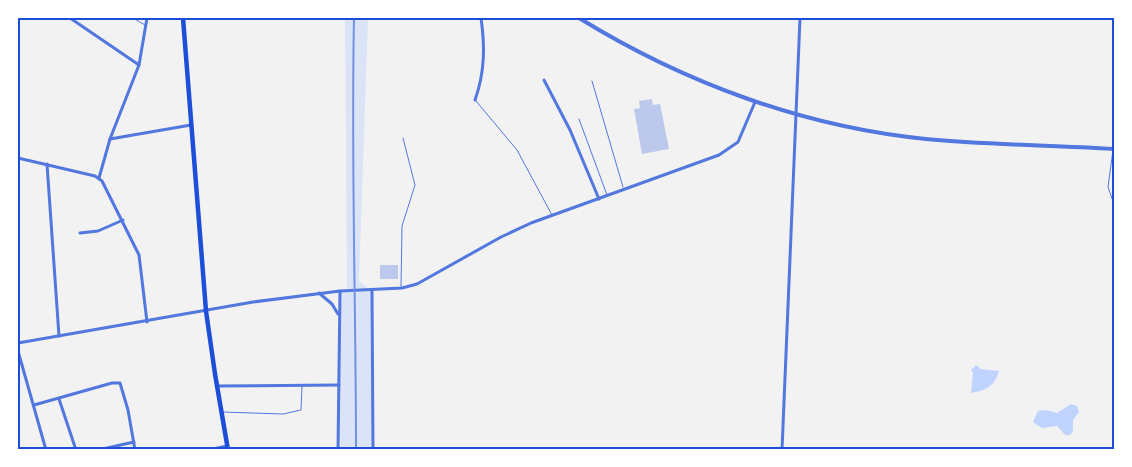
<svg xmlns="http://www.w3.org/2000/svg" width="1132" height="467" font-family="Ubuntu,sans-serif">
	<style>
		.green { fill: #dbe4f7 }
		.water { fill: #bfd3fe }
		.building { fill: #bdc9ec }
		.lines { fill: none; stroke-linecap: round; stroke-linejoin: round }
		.service { stroke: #5277de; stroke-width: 1 }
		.minor { stroke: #5277de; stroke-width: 3 }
		.tertiary { stroke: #5277de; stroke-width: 4 }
		.secondary { stroke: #1d4ed8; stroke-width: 4.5 }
		.rail { stroke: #7290e2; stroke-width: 2 }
		.neatline { fill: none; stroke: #1d4ed8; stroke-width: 2 }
	</style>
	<rect width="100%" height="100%" fill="#f2f2f2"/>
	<polygon class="green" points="345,18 368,18 359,281 372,291 373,449 338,450 341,292 347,291"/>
	<g class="water">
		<path d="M 976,365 L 981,369 L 999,371 C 995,386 985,391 971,393 L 973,373 L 971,370 Z"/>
		<polygon points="1071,404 1077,406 1079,412 1073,420 1073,431 1070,435 1065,435 1057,426 1042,428 1033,422 1038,411 1046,410 1057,413"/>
	</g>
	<g class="building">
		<polygon points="652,99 653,105 660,104 669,149 642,154 634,109 640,108 639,101"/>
		<rect x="380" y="265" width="18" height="14"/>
	</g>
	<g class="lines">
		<g class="service">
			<polyline points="133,18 145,25"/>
			<polyline points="592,81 623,187"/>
			<polyline points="476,101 517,150 552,215"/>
			<polyline points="579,119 607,195"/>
			<polyline points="1113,150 1108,187 1114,204"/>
			<polyline points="401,288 402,226 415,185 403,138"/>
			<polyline points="222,412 283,414 301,410 302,386"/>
		</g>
		<g class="minor">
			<polyline points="70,18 139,65"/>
			<polyline points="544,80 570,130 599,199"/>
			<path d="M 475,100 C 485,72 485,46 481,18"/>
			<polyline points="110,139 191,125"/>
			<polyline points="18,158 95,176 102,181 139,255 147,322"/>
			<polyline points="47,164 59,336"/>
			<polyline points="99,178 110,139 139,65 147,18"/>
			<polyline points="80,233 98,231 123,220"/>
			<polyline points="372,291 373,450"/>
			<polyline points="319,293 332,304 338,314"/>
			<polyline points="18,343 253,302 340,291 402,288 417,284 501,237 531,223 719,155 738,142 755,102"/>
			<polyline points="18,351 46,450"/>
			<polyline points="217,386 339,385"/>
			<polyline points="59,399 76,450"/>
			<polyline points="34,405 112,383 120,383 128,410 135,450"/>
			<polyline points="98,450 134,442"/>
			<polyline points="208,450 227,446"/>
			<polyline points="338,450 340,291"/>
			<polyline points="782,450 800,18"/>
		</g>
		<path class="tertiary" d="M 579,18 C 683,82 803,127 926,139 C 988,145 1052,145 1114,149"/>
		<polyline class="secondary" points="183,18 206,311 215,374 228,450"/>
		<path class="rail" d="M 354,18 C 351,162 356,305 356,450"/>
	</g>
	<rect width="1132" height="467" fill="none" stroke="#ffffff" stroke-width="38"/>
	<rect x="19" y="19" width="1094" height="429" class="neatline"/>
</svg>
